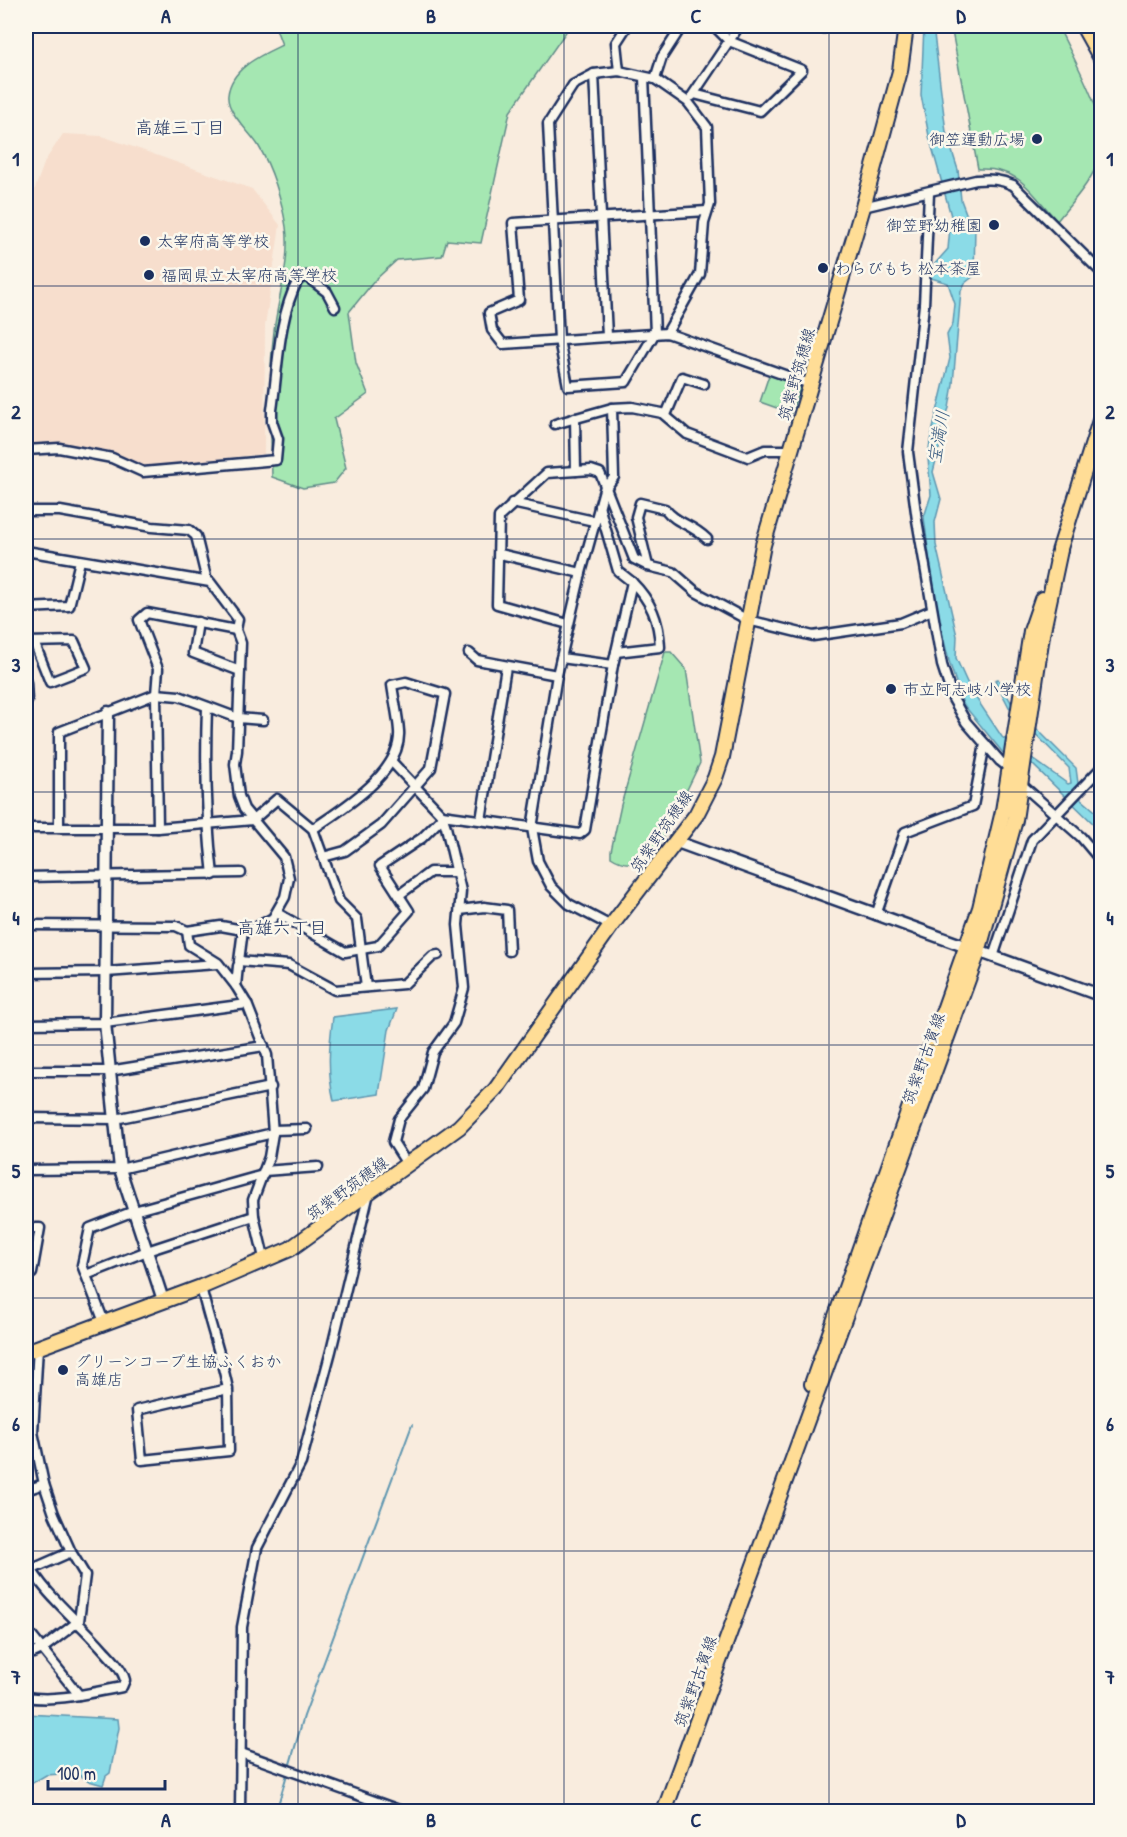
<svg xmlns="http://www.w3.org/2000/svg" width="1127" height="1837" font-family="'Patrick Hand','Klee One',sans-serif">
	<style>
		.built { fill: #f7decd }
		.green { fill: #a5e7b2; stroke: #608b88; stroke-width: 1.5 }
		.water { fill: #8bdbe7; stroke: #5e96b0; stroke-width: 1.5 }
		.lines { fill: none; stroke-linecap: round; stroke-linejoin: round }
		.stream { stroke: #5e96b0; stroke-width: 2 }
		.minor-casing { stroke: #1b2f5e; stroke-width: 13 }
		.tertiary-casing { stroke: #1b2f5e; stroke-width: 15 }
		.primary-casing { stroke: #1b2f5e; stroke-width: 18 }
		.minor { stroke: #fbf7ec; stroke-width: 8 }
		.tertiary { stroke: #fbf7ec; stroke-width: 10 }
		.primary { stroke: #ffdd96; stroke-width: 14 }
		.grid { fill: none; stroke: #1b2f5e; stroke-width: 1.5; stroke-opacity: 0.55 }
		.poi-dot { fill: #1b2f5e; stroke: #fbf7ec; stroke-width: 2 }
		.labels { text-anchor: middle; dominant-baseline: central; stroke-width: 5; stroke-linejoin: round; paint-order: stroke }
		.poi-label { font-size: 16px; fill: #1b2f5e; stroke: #fbf7ec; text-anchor: start }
		.street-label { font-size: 16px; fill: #1b2f5e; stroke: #fbf7ec }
		.neighbourhood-label { font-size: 18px; fill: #1b2f5e; stroke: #fbf7ec }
		.water-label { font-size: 18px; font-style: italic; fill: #375a80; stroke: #fbf7ec }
		.neatline { fill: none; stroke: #1b2f5e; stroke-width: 2 }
		.grid-label { font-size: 20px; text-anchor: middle; font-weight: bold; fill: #1b2f5e }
	</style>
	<rect width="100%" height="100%" fill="#f9ecde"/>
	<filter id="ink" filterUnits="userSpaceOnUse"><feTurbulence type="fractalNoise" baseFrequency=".0167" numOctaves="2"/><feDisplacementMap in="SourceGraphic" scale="12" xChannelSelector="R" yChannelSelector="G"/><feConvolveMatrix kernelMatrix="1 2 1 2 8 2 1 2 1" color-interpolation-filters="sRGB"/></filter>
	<g filter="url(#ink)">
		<polygon class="built" points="63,134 102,136 252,189 280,225 265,326 264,454 143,467 120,455 59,443 26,447 26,213 45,161"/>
		<g class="green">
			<path d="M 275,26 L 570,26 L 510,112 L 481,243 L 447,240 L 442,256 L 397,260 L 375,280 L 349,312 L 356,363 L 368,394 L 334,419 L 346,468 L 334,483 L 303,488 L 272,477 C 271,428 268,379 274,331 C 278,297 291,260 286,227 C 282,200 272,168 258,145 C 250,132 226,112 228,95 C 231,68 261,55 282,45 Z"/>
			<path d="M 951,26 L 1058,26 C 1072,57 1112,122 1101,155 C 1093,180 1073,201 1057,221 C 1031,192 1020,167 978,169 Z"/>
			<polygon points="770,372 797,382 800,388 791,413 760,402"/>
			<path d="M 665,652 L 671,652 L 686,669 L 700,763 L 663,839 C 650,858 633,872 611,857 L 611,851 L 621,805 Z"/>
		</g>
		<g class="water">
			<polygon points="924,26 933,26 946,132 958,170 961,200 969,221 975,226 974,276 965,283 961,291 953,384 949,408 940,432 940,445 933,472 941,499 935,522 936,545 957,636 956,658 970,689 1002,737 1068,784 1071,783 1069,768 1009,707 995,680 998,679 1012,704 1076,768 1080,798 1101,816 1101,831 1031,763 1004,754 963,704 949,661 935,604 924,517 931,495 928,458 930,441 950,358 947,335 953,323 955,304 948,283 931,278 932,267 948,249 951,216 929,136 921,95"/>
			<path d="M 397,1009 L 389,1030 L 379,1094 L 334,1101 C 327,1072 329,1046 333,1017 Z"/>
			<polygon points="26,1714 118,1719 119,1728 110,1773 106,1776 103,1785 89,1781 76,1773 46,1775 26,1787"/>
		</g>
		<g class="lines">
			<polyline class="stream" points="276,1812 304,1716 412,1425"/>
			<defs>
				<g id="minor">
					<polyline points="798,26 824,28 832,26"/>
					<polyline points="619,71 616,43 627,26"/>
					<polyline points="594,74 607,336"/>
					<polyline points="644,77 655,333 626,382 568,386 559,340 548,124 573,85 594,74 619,71 655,79 688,102 707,127 710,204 704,223 700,274 667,333"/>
					<polyline points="655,79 662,57 682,26"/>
					<polyline points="694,94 760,111 802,70 729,41 714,26"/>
					<polyline points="692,96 739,26"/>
					<polyline points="929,193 924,305 908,452 917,520 942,665 953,699 966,722 1000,761 1010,769"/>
					<path d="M 863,207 L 976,180 C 991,179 1000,179 1013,185 L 1102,273"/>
					<polyline points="707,211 513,223 519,300 489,313 492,330 503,344 667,333 810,384"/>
					<polyline points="666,415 682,377 704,384"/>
					<polyline points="575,418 576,471"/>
					<polyline points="555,424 612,408"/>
					<path d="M 26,450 L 59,448 L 112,458 L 143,472 L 276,460 L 278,439 L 272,422 L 272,410 C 278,368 278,318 298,280 L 306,276 L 327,292 L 335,307"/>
					<polyline points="605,486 581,573 557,675 532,828 538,861 551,886 569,904 611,926"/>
					<polyline points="606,488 614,477 612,408 632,407 662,413 687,434 748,457 765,450 791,450"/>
					<polyline points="512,503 594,521"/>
					<polyline points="26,511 60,511 152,527 189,530 196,536 207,581"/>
					<polyline points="26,551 210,582 238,619 236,630 241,643 237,751 235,764 239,796 244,809 284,857 289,878 285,897 273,918 257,927 243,930 221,926 187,931 176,926 26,925"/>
					<polyline points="500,554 581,573"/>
					<path d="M 648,566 L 636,517 L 640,503 L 665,509 C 678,525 691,523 707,539"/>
					<polyline points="26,608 69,606 80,561"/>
					<polyline points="198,622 193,653 240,671"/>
					<polyline points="568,624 497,604 499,517 547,473 591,470 600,473 634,559 648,566 673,572 696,592 748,620 813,636 901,623 932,610"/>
					<polyline points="26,642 74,641 86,668 50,682 34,642"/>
					<path d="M 616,652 L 660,647 C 659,620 651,601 632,582"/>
					<polyline points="469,653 477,660 557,675"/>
					<polyline points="561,658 613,665"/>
					<polyline points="26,682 27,701"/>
					<path d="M 207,707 C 205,764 206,818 213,875"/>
					<polyline points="392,762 442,815 446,827 461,891 458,925 464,988 454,1023 433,1052 423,1089 399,1119 393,1142 407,1164"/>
					<polyline points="1021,784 1081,837 1102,862"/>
					<polyline points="442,815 580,834 585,830 613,665 632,582 618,571 599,506"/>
					<polyline points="481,820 506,667"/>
					<polyline points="26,828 158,828 253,820 277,799 313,829 339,901 357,919 366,987"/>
					<polyline points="59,828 59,732 156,694 179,696 238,718 263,720"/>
					<polyline points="158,828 156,694 158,669 139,620 147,613 236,630"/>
					<path d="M 313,829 C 343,808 402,773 399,731 C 398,716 394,700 392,685 L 406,682 L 445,694 L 431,768 L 381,825 L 345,851 L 323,857"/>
					<polyline points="26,877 241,873"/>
					<polyline points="399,895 430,872 457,872"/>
					<polyline points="460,910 484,907 507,910 509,951"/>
					<polyline points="277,913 345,952 378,946 409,911 380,866 422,838 443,817"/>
					<polyline points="876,915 905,832 973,806 985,744"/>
					<polyline points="243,930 239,961 289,965 335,990 404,984 433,956 438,955"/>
					<polyline points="187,931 189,945 218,963 236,986 247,1004 267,1055 273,1133 269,1157 253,1200 254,1216 265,1262"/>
					<polyline points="993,957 1032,840 1102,767"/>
					<polyline points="26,973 106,972 217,964"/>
					<polyline points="236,986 238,966"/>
					<polyline points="26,1024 105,1023 247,1004"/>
					<polyline points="26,1071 109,1071 264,1046"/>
					<polyline points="26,1118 115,1119 271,1087"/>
					<polyline points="273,1130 307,1129"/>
					<polyline points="26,1170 120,1169 273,1133"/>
					<polyline points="264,1171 318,1167"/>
					<polyline points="26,1228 40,1228 32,1273 26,1274"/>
					<polyline points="86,1275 147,1251 254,1216"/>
					<path d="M 201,1287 C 209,1322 221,1354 228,1389 L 137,1410 L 142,1460 L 229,1451 L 228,1389"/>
					<polyline points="104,1322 82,1265 90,1228 134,1211 263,1175"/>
					<polyline points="26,1490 44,1484"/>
					<path d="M 26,1560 C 44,1595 78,1620 103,1649 C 111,1658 122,1668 125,1680 L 122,1687 C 89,1693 58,1702 26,1697"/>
					<polyline points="28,1571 71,1552"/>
					<polyline points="26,1629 79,1695"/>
					<polyline points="26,1656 42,1649 79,1621 85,1575 71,1552 54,1514 44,1484 33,1432 38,1347"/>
					<polyline points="241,1753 405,1812"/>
					<polyline points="26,1808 55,1812"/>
					<polyline points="240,1812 242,1627 257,1548 301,1463 331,1351 369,1193"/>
				</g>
				<g id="tertiary">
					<polyline points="108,712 105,1023 120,1169 163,1300"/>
					<polyline points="677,842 1102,996"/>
				</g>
				<g id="primary">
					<polyline points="1083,26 1102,60"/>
					<polyline points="1057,558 1102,414"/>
					<polyline points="26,1352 201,1287 290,1249 459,1127 496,1089 611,926 696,815 715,778 722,757 763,545 863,207 900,71 906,26"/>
					<polyline points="812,1384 980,908 1003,811 1031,631 1042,599"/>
					<polyline points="664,1812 978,952 1015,820 1042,635 1060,550"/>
				</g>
			</defs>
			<use href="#minor" class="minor-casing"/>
			<use href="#tertiary" class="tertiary-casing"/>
			<use href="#primary" class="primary-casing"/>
			<use href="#minor" class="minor"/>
			<use href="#tertiary" class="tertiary"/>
			<use href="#primary" class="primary"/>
		</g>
	</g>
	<path class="grid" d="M 298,26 L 298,1812M 564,26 L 564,1812M 829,26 L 829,1812M 26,286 L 1102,286M 26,539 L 1102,539M 26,792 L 1102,792M 26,1045 L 1102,1045M 26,1298 L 1102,1298M 26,1551 L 1102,1551"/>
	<g class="poi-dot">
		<circle cx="1037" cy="139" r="6"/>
		<circle cx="994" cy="225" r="6"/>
		<circle cx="145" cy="241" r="6"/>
		<circle cx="823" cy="268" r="6"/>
		<circle cx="149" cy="275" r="6"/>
		<circle cx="891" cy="689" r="6"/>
		<circle cx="63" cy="1370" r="6"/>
	</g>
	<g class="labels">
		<g class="poi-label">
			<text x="1025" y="139" text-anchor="end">御笠運動広場</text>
			<text x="982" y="225" text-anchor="end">御笠野幼稚園</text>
			<text x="157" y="241">太宰府高等学校</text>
			<text x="835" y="268">わらびもち 松本茶屋</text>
			<text x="161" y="275">福岡県立太宰府高等学校</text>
			<text x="903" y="689">市立阿志岐小学校</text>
			<text x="75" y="1361">グリーンコープ生協ふくおか<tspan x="75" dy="18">高雄店</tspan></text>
		</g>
		<g class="street-label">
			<text transform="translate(796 374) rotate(-74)">筑紫野筑穂線</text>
			<text transform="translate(661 831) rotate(-55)">筑紫野筑穂線</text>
			<text transform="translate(923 1058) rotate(-70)">筑紫野古賀線</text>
			<text transform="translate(347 1188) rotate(-36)">筑紫野筑穂線</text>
			<text transform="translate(695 1681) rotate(-70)">筑紫野古賀線</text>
		</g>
		<g class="neighbourhood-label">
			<text x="180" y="127">高雄三丁目</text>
			<text x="282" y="927">高雄六丁目</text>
		</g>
		<g class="water-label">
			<text transform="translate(938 437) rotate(-80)">宝満川</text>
		</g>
	</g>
	<rect width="1127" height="1837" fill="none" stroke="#fbf7ec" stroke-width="66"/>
	<path d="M48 1780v9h117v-9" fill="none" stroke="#1b2f5e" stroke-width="3"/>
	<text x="57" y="1780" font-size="18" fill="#1b2f5e" stroke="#fbf7ec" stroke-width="4.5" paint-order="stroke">100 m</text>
	<rect x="33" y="33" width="1061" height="1771" class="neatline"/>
	<g class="grid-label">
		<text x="166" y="23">A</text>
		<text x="431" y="23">B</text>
		<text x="696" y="23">C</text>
		<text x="961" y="23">D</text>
		<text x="16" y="166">1</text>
		<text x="1110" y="166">1</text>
		<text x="16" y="419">2</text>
		<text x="1110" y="419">2</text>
		<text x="16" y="672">3</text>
		<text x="1110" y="672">3</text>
		<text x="16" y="925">4</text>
		<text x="1110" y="925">4</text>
		<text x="16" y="1178">5</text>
		<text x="1110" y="1178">5</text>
		<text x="16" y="1431">6</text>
		<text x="1110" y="1431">6</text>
		<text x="16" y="1684">7</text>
		<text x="1110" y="1684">7</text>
		<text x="166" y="1827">A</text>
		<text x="431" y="1827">B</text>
		<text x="696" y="1827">C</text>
		<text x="961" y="1827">D</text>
	</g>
</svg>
